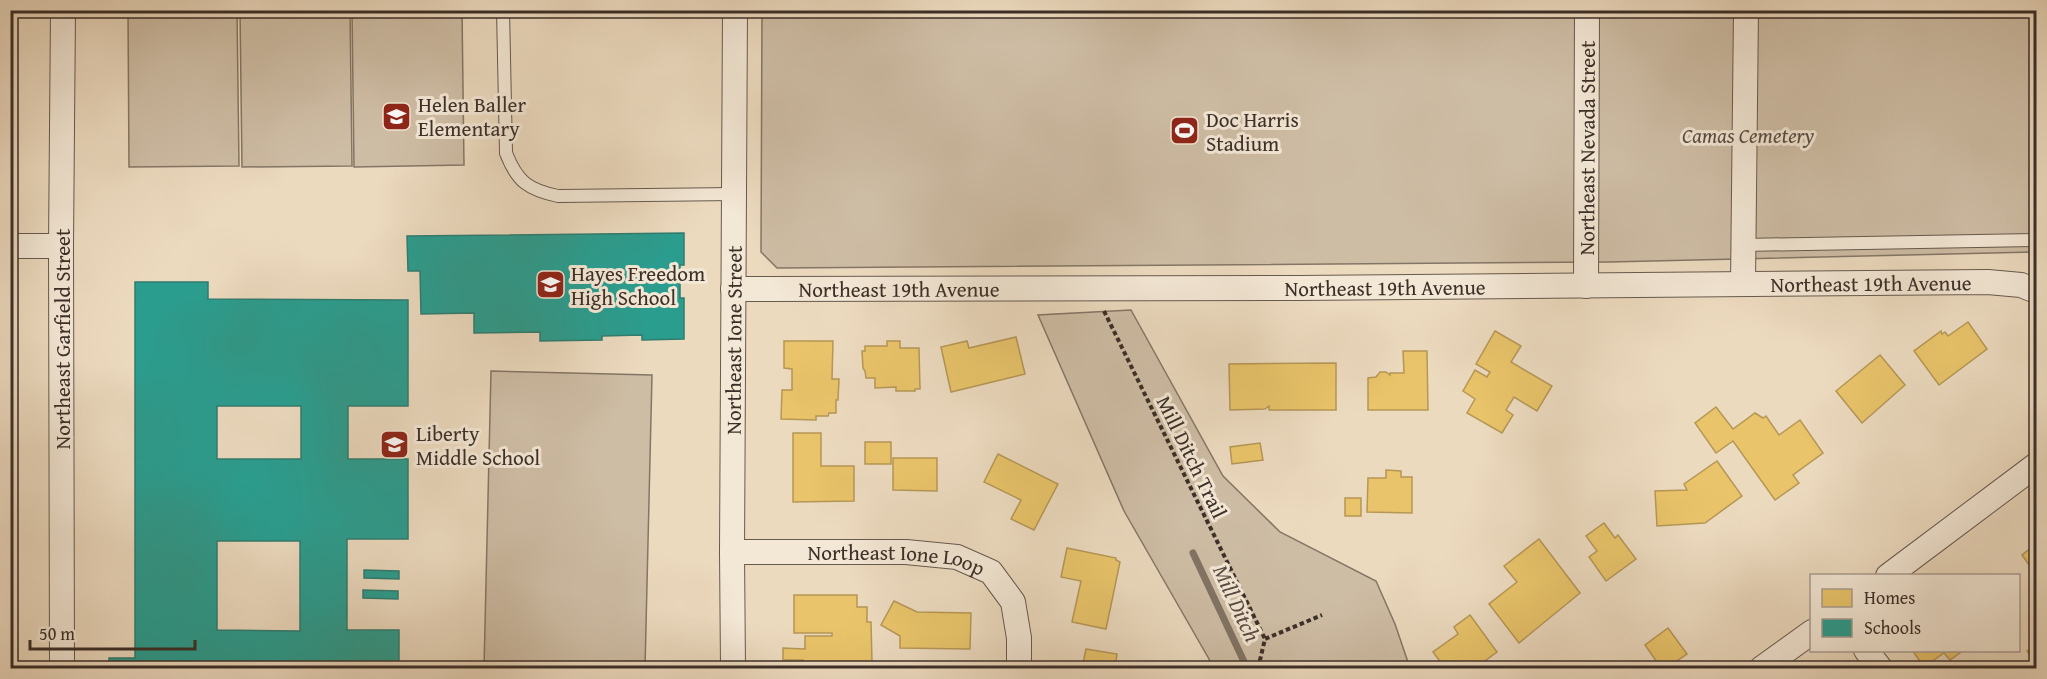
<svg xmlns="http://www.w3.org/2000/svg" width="2047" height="679" font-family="'Gentium Book Plus',serif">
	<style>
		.green { fill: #cebda5; stroke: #847666; stroke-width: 1.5 }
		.homes { fill: #e9c46a; stroke: #b59756; stroke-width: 1.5 }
		.schools { fill: #2a9d8f; stroke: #2f7c70; stroke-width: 1.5; fill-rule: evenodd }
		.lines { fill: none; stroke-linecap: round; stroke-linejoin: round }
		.stream { stroke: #817364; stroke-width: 7 }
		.lane-casing { stroke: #675a4e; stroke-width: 14 }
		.street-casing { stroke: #675a4e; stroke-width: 26 }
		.path { stroke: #3b2f28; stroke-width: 4; stroke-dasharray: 4.5 3; stroke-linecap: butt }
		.lane { stroke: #f3e7d5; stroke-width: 12 }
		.street { stroke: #f3e7d5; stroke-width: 24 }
		.labels { text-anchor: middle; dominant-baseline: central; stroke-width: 6; stroke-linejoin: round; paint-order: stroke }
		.poi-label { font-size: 21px; fill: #3b2f28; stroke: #f3e7d5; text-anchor: start }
		.park-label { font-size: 21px; font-style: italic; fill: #584b41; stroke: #f3e7d5 }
		.street-label { font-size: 21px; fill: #3b2f28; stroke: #f3e7d5 }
		.water-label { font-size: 22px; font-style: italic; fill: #584b41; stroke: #f3e7d5 }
	</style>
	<rect width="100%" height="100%" fill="#ecdabf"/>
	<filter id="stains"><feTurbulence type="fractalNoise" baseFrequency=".00333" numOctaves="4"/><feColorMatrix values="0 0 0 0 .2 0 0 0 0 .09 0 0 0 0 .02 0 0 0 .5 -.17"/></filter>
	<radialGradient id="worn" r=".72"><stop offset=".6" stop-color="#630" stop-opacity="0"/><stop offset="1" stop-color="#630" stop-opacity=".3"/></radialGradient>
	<g class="green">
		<polygon points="128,11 237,11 239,166 129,167"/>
		<polygon points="240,11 350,11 352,166 242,167"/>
		<polygon points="352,11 462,11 464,165 354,167"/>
		<polygon points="762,11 2036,11 2036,252 1609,262 777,268 761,252"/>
		<polygon points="1131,310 1223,476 1280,532 1376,581 1395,624 1410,668 1212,668 1209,659 1124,511 1038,315"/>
		<polygon points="491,371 652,375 645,668 484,668"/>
	</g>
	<g class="homes">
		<rect x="10" y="10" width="3" height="61"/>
		<polygon points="10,157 15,157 14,214 10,214"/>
		<polygon points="1968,322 1987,349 1939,385 1914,351 1941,331 1942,334 1945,332 1948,336"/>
		<polygon points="1495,331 1521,346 1511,362 1552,386 1537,411 1514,397 1506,410 1513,415 1502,433 1467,413 1475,399 1463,391 1475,370 1487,377 1490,372 1476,364"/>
		<polygon points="1016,337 1025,374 951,392 941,347 967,341 969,348"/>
		<polygon points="784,341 833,341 832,379 839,379 838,400 836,400 836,413 829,413 828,416 816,416 816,420 781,419 782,390 792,390 792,369 784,368"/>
		<polygon points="887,341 900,341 900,348 919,348 920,389 915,389 915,391 896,391 896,387 875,388 875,378 866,378 865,371 863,368 862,351 865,351 865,346 887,346"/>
		<rect x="10" y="348" width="2" height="46"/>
		<polygon points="1403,351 1427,351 1428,410 1368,410 1368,378 1376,377 1380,372 1386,372 1390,375 1390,373 1404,373"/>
		<polygon points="1880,355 1905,385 1862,423 1836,391"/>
		<polygon points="1336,363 1336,410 1269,410 1269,406 1265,409 1230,410 1229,364"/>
		<polygon points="1716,407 1733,429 1755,413 1763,418 1766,416 1779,435 1800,420 1823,453 1793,475 1799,483 1775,500 1733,441 1716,453 1695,423"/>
		<rect x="10" y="413" width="2" height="60"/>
		<polygon points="793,433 821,433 821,466 854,466 854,501 793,502"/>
		<rect x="865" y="442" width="26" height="22"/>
		<polygon points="1260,443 1263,460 1232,464 1230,447"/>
		<polygon points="998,454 1058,484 1034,530 1011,519 1021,500 984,482"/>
		<polygon points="893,458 937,458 937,491 893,490"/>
		<polygon points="1717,461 1742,496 1705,523 1657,526 1655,491 1687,490 1684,484"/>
		<polygon points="1386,470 1401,471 1401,477 1412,477 1412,513 1367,512 1368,478 1386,478"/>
		<rect x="10" y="485" width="2" height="55"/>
		<rect x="1345" y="498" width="16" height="18"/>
		<polygon points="1604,523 1615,538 1618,535 1636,559 1606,581 1589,557 1597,551 1586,536"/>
		<polygon points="1539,539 1580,593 1519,643 1489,604 1517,582 1504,566"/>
		<polygon points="2036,544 2036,575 2022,555"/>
		<polygon points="1067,548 1116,558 1116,560 1120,562 1106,629 1072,622 1081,581 1061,577"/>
		<polygon points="794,595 857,595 857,607 867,607 867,622 871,622 872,662 863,662 863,664 803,664 803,660 783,660 783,648 805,649 805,636 832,636 832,633 794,633"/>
		<polygon points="894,601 917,612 971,613 970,649 900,648 900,636 881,625"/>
		<polygon points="1470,615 1497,652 1475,668 1445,668 1433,652 1458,634 1454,627"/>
		<polygon points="1668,628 1687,654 1666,668 1661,668 1645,645"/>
		<polygon points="2036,644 2036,668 2027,668 2036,662 2027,651"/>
		<polygon points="1086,649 1117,654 1115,668 1082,668"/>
		<polygon points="1912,650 1964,650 1950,660 1944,653 1924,667"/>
	</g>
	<g class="schools">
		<polygon points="684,233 684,265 680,265 680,298 684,298 684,339 642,340 642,335 602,336 602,340 540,341 540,332 474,333 474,313 421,314 420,271 408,271 407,236"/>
		<path d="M 135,282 L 208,282 L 208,299 L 408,300 L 408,406 L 348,406 L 348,459 L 408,459 L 408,539 L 347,539 L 347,630 L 399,630 L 399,668 L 109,668 L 109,658 L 135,658 ZM 217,406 L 301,406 L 301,459 L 217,459 ZM 217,541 L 300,541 L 300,631 L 217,630 Z"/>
		<polygon points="364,570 399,571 399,579 364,578"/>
		<polygon points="363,590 398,591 398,599 363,598"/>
	</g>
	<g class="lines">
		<polyline class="stream" points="1193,553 1247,668"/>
		<defs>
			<g id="lane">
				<path d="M 503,10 L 506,153 C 517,182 529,190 558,196 L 734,194"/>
				<polyline points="1743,245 2036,240"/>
			</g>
			<g id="street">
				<polyline points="10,246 61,246"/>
				<polyline points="1743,284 1746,10"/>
				<path id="s1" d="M 1586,286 L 1587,10"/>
				<path id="s2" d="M 733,289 L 1298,288 L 1988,282 L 2021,285 L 2036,291"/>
				<path id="s3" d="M 732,552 L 906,552 L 957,557 L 991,572 L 1013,602 L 1019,638 L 1019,668"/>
				<polyline points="1888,576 2036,465"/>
				<polyline points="1866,650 1880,668"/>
				<polyline points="62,668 61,246 63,10"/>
				<path id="s4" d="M 733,668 L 732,552 L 735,10"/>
				<polyline points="1762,668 1812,632"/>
			</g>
		</defs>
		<use href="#lane" class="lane-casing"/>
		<use href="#street" class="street-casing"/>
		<g class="path">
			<polyline points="1104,311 1265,639"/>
			<polyline points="1262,668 1260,660 1265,639 1322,615"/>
		</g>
		<use href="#lane" class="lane"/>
		<use href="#street" class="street"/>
	</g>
	<defs>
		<symbol id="school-square" viewBox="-11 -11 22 22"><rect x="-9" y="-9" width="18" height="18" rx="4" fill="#8f2418" stroke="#f3e7d5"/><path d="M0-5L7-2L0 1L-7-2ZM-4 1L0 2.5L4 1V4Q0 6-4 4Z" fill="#fff"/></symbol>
		<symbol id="stadium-square" viewBox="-11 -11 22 22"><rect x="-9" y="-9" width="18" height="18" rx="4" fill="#8f2418" stroke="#f3e7d5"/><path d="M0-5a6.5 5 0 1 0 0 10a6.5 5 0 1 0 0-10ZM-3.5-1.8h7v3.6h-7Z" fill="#fff"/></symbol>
	</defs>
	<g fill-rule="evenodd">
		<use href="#school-square" x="380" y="100" width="33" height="33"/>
		<use href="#stadium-square" x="1168" y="114" width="33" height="33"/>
		<use href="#school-square" x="534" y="268" width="33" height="33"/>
		<use href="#school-square" x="378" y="428" width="33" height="33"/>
	</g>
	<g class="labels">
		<g class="poi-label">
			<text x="418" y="104">Helen Baller<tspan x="418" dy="24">Elementary</tspan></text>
			<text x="1206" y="119">Doc Harris<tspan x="1206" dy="24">Stadium</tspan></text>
			<text x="571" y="273">Hayes Freedom<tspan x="571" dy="24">High School</tspan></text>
			<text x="416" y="433">Liberty<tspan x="416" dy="24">Middle School</tspan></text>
		</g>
		<g class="park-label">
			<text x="1748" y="135">Camas Cemetery</text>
		</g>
		<g class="street-label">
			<text stroke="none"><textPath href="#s1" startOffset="138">Northeast Nevada Street</textPath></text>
			<text stroke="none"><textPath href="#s2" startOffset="1138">Northeast 19th Avenue</textPath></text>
			<text stroke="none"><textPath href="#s2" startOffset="652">Northeast 19th Avenue</textPath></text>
			<text stroke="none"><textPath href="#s2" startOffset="166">Northeast 19th Avenue</textPath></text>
			<text transform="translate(62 339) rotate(-90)">Northeast Garfield Street</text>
			<text stroke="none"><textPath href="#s4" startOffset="328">Northeast Ione Street</textPath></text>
			<text transform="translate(1192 457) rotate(64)">Mill Ditch Trail</text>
			<text stroke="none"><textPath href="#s3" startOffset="165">Northeast Ione Loop</textPath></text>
		</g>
		<g class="water-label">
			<text transform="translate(1237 603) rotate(65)">Mill Ditch</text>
		</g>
	</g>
	<rect width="2047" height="679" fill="none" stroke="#ecdabf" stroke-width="36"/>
	<rect x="12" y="12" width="2023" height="655" fill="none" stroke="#3b2f28" stroke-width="3"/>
	<rect x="18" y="18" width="2011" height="643" fill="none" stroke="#3b2f28" stroke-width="1.5"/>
	<rect x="1810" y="574" width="210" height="78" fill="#f3e7d5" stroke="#a99d90" stroke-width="1.5"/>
	<rect x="1822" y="589" width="30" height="18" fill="#e9c46a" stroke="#a99d90" stroke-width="1.5"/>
	<text x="1864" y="604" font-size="18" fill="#3b2f28">Homes</text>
	<rect x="1822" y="619" width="30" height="18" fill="#2a9d8f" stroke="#a99d90" stroke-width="1.5"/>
	<text x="1864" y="634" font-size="18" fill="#3b2f28">Schools</text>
	<path d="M30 640v9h165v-9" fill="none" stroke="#3b2f28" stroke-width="3"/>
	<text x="39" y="640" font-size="18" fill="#3b2f28" stroke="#f3e7d5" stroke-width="4.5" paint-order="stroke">50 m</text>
	<rect width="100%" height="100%" filter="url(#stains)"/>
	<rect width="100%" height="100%" fill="url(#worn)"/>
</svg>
